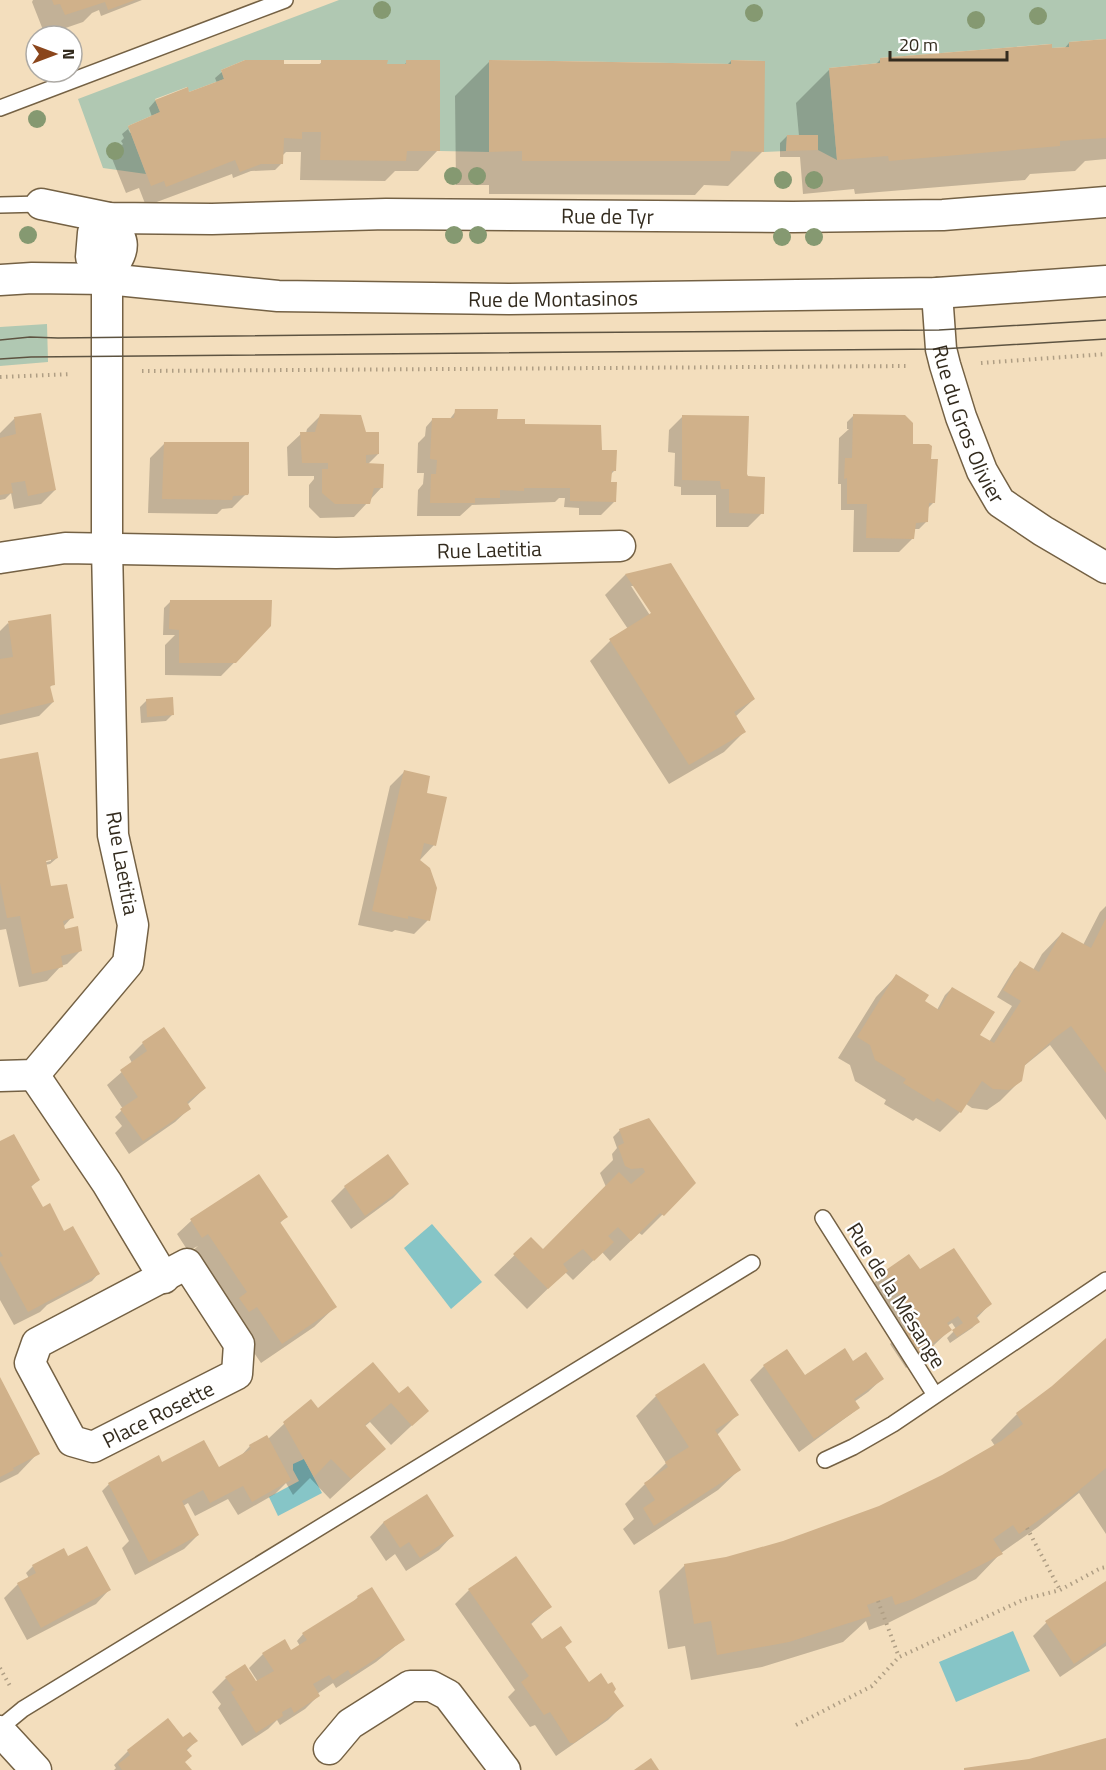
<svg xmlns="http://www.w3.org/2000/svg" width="1106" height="1770" font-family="'Titillium Web',sans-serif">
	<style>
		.green { fill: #b0c8b2 }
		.water { fill: #86c5c7 }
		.shadow { fill: #0003; fill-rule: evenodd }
		.building { fill: #d0b18a }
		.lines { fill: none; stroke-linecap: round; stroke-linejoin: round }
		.lane-casing { stroke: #746144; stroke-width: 18 }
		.street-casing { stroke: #746144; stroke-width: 33 }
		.path { stroke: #af9e84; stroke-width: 4; stroke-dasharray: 1.5 4.5; stroke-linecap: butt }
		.lane { stroke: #fff; stroke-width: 15 }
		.street { stroke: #fff; stroke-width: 30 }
		.tram { stroke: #5d5341; stroke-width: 1.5 }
		.tree { fill: #859971 }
		.labels { text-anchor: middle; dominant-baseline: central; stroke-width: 4.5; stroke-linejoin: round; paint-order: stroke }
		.street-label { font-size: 21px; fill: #332b1e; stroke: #fff }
	</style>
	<rect width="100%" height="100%" fill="#f3debd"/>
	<g class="green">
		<polygon points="339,0 1106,0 1106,39 1069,42 1069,47 1052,48 1051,44 880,58 880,63 829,68 837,160 818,150 817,135 787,135 786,151 764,152 764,61 731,60 731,64 489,60 489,152 440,151 406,64 387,64 387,60 245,60 221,70 224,79 189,92 187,87 155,99 160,112 128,126 146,174 103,168 78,99"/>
		<polygon points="47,324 48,362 0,366 0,327"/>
	</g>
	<g class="water">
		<polygon points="432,1224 482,1282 451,1309 404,1248"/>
		<polygon points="304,1459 322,1493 278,1516 269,1497 299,1481 293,1470 293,1464"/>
		<polygon points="1013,1631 1030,1671 956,1702 939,1662"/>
	</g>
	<g class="shadow">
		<polygon points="33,0 142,0 101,16 99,10 92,13 83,22 45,35 32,2"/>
		<polygon points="1106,40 1106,159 1085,161 1075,171 1030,174 1025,180 855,194 854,189 803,194 800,157 780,157 780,143 787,136 799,136 796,103 830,69 875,65 880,60 1064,49 1069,43"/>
		<polygon points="731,61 762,152 728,186 704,185 695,195 489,194 489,185 456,185 455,96 489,62 727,65"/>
		<polygon points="246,62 283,66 317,66 322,62 403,66 407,62 438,150 418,171 395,171 385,181 300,180 301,152 286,152 282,156 282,163 275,170 251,171 233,178 232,174 146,206 139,188 126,193 111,156 123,144 121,141 124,138 122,134 128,129 130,133 132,131 128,128 129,127 152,117 149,108 155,101 188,94 217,83 215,78 222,72"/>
		<polygon points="456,411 523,426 601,452 615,470 610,475 609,483 615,501 601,515 579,515 579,508 564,507 565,498 559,498 555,502 472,505 460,516 417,516 418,490 423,484 424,473 417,473 418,443 425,436 426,427 432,420 449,420"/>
		<polygon points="40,414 55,490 41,504 14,509 11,493 5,499 0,500 0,433 14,419"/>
		<polygon points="321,415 365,433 378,454 367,465 382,487 354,517 320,518 309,507 309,485 314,479 314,476 288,476 287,447 301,434 306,433 307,429"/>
		<polygon points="854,415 911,446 929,460 934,502 927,509 926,522 919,529 913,529 913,538 899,552 853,552 854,510 841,510 841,484 838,484 839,438 849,429 847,429 847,422"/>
		<polygon points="683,416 762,513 748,527 716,527 716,495 681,495 681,487 674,486 675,453 668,452 669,430"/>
		<polygon points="164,444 246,494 232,508 222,509 217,514 148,513 150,458"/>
		<path d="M 671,565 L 754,699 L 735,717 L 744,732 L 724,752 L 669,784 L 590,661 L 610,641 L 628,629 L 605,595 L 625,575 ZM 631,586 L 635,586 L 656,618 L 653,620 Z"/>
		<polygon points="171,601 270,626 221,676 165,675 165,645 175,635 163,635 164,608"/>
		<polygon points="8,623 53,684 49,688 53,702 39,716 0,725 0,631"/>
		<polygon points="147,700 173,714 166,721 141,723 140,707"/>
		<path d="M 0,761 L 57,858 L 50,864 L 45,865 L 50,888 L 72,917 L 63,927 L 81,950 L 67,964 L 61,966 L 47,981 L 19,987 L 6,929 L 0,930 ZM 51,858 L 51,861 L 39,864 Z"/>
		<polygon points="404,772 425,794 434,845 419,861 428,920 414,934 395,930 392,932 358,925 390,786"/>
		<polygon points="1106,906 1106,1120 1050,1045 1024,1066 1021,1080 1000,1101 987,1110 972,1108 966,1104 960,1112 940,1132 916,1118 913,1121 884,1104 886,1100 855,1081 850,1065 838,1058 876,997 896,976 923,1002 937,1010 945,995 952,988 978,1036 989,1042 1012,1006 997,997 1014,969 1020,963 1033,970 1042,954 1062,933 1083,945 1100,912"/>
		<polygon points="143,1043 205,1088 187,1105 189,1109 175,1122 129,1154 115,1133 122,1126 115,1117 123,1109 107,1085 132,1063 129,1057"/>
		<polygon points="620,1130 694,1183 642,1235 639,1233 610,1261 602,1252 573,1280 565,1272 527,1309 494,1275 531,1239 543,1251 606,1187 600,1173 613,1160 612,1154 617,1148 613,1137"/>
		<polygon points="0,1142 38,1180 30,1188 42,1209 98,1274 92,1281 47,1305 40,1312 14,1325 0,1300"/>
		<polygon points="387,1157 407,1184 393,1198 351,1229 331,1201 345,1187"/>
		<polygon points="286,1217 279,1224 335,1307 314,1327 261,1363 188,1255 198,1246 188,1251 177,1234 191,1221"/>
		<polygon points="919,1271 990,1304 976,1319 978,1322 972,1328 950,1343 947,1338 956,1329 952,1323 947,1326 950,1330 918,1360 906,1368 890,1344 901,1333 870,1287 884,1273"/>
		<polygon points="1106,1340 1106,1534 1079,1493 1038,1527 1001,1553 976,1579 886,1624 869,1630 866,1621 843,1642 762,1667 691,1680 685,1646 668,1649 659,1591 685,1565 726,1558 783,1542 880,1507 943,1476 995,1446 991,1440 1017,1414 1053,1387"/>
		<polygon points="786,1351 804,1377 853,1363 882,1379 868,1392 854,1402 858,1408 851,1414 799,1452 750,1380 764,1366"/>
		<polygon points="0,1380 38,1453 18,1474 0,1483"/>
		<polygon points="398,1395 427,1411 391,1445 370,1422 364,1427 384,1449 330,1499 310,1478 293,1495 286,1483 275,1494 238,1515 228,1499 195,1516 188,1503 183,1506 198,1535 184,1549 135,1575 122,1548 129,1541 102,1491 109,1484 162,1465 218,1469 239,1458 250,1446 268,1439 285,1423 310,1413"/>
		<polygon points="656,1396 737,1415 717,1435 739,1470 718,1490 634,1545 623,1529 634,1519 625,1504 666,1463 636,1416"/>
		<polygon points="426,1496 452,1536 439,1550 406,1571 395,1554 386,1561 370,1537 383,1523"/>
		<polygon points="67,1558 109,1590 96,1604 27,1640 4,1598 18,1584 29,1578 26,1573 33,1566"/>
		<polygon points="1106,1583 1106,1646 1060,1677 1033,1636 1046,1623"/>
		<polygon points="371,1589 403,1640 376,1662 336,1688 333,1683 317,1694 318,1696 305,1709 280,1725 277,1720 268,1729 242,1746 218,1708 221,1704 212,1692 226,1678 255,1683 258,1682 249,1668 263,1654 291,1652 300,1646 297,1641 303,1634 349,1606 358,1597"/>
		<polygon points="469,1590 550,1607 530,1625 542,1641 570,1642 564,1648 589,1684 612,1691 622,1706 608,1720 556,1756 535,1725 530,1727 508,1697 515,1690 455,1604"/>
		<polygon points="167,1720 183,1739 196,1741 186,1751 184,1762 190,1770 114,1770 116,1768 114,1765 128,1751"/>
	</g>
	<g class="building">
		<polygon points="52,0 135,0 108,10 105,2 65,15 60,4 54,5"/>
		<polygon points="1106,39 1106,138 1060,141 1060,146 889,161 888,156 837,160 829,68 880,63 880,58 1052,44 1052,48 1069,47 1069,42"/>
		<polygon points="245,60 284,60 284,64 321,64 321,60 388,60 387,64 406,64 406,60 440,60 440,151 407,151 406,161 320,160 321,132 302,132 302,139 284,138 283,164 261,164 240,172 235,160 166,187 164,181 151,186 128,126 160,112 155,100 188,87 189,92 224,79 221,70"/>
		<polygon points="489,60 731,64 731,60 765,61 764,152 731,151 730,161 522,161 522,151 489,152"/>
		<polygon points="787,135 818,135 818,150 786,151"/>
		<polygon points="455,409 498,409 497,419 525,419 525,424 601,425 602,450 617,450 616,471 612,471 611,482 617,482 616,502 570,501 570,488 524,488 524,491 500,490 500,498 475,498 475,503 430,503 431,474 436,474 437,460 430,459 432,418 454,418"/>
		<polygon points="41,413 56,490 28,496 25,481 11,483 13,493 0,495 0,438 16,434 14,417"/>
		<polygon points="320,414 361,415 366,432 379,432 379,454 366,455 366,463 384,464 383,488 374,488 370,504 335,504 322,493 322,469 328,469 328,463 302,463 300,432 315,432"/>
		<polygon points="853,414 905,415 913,423 913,444 929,444 932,446 931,459 938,459 935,503 929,503 928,522 916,523 914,539 866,538 867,504 847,504 847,478 844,479 845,458 852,458"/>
		<polygon points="682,415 749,416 747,474 748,476 765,477 764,514 729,513 729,489 721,489 720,481 682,480"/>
		<polygon points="164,442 249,442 249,493 248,495 233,496 232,500 162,499"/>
		<polygon points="671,563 755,699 734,712 746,732 689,765 609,639 651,613 625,574"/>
		<polygon points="170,600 272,600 271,626 236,663 179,663 179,630 169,629"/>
		<polygon points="51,614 55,685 50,686 54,702 0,715 0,659 13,657 8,621"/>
		<polygon points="173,697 174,715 147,717 146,699"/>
		<polygon points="38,752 58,858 46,861 51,886 67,884 74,918 63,921 65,929 78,926 82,951 61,956 63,967 32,974 20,916 7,918 0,883 0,759"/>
		<polygon points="404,770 430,776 427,793 447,797 436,846 424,843 420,860 430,868 437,888 430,921 408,916 408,919 372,911"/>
		<polygon points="1106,918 1106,1073 1071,1026 1056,1037 1025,1065 1022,1081 1009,1090 993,1089 982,1081 961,1113 937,1098 934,1102 903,1083 906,1079 875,1060 870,1045 857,1037 896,974 929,995 925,1001 939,1010 952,987 995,1012 980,1035 994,1043 1021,1001 1003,990 1020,961 1039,972 1062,932 1091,948"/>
		<polygon points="164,1027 206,1088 187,1102 191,1109 143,1141 120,1109 138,1097 120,1070 147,1051 142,1042"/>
		<polygon points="649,1118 696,1183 664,1216 660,1213 631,1241 618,1227 608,1236 614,1242 594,1261 583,1249 563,1264 568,1271 548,1289 513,1254 531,1237 543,1249 619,1172 631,1184 645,1172 643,1168 631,1169 625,1166 618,1146 624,1143 619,1129"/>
		<polygon points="14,1134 40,1180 31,1186 43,1207 50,1203 64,1231 73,1226 100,1274 28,1312 0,1261 0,1257 3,1256 0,1251 0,1141"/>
		<polygon points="388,1154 409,1184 365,1216 344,1186"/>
		<polygon points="259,1174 288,1217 280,1222 337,1307 282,1344 257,1307 249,1312 239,1298 247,1292 208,1234 202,1238 190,1219"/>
		<polygon points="954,1248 992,1304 976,1316 980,1322 957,1337 952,1330 963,1323 958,1316 947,1323 952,1330 932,1344 934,1346 921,1356 903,1329 916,1320 883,1272 909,1254 920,1269"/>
		<polygon points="1106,1338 1106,1468 1066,1501 1019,1534 1013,1525 993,1539 1003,1554 913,1599 895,1605 892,1596 867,1605 871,1616 789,1642 717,1655 711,1621 694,1624 684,1564 726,1557 783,1541 879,1506 942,1475 1001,1441 1023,1424 1016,1413 1052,1386"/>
		<polygon points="845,1348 853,1361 866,1352 884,1379 854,1399 860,1408 814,1439 763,1365 787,1349 805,1375"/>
		<polygon points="373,1362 399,1393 408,1386 429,1411 412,1426 391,1403 365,1425 386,1449 351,1479 331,1459 314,1477 283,1422 311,1399 318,1408"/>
		<polygon points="704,1363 739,1415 715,1430 741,1470 654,1526 643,1508 655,1500 644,1483 668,1467 665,1462 689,1447 655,1395"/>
		<polygon points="0,1377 40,1454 13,1468 14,1470 0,1477"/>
		<polygon points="267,1435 291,1480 252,1502 243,1486 210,1503 203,1490 182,1501 199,1535 149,1562 108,1483 159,1455 162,1462 204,1440 219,1467 251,1449 249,1445"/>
		<polygon points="427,1494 454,1536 420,1558 409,1542 400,1548 383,1522"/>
		<polygon points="87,1546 111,1590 41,1628 17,1583 36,1573 32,1565 64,1548 68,1556"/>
		<polygon points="516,1556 552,1607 530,1622 542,1639 561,1626 572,1642 565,1647 589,1682 601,1673 608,1684 612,1682 616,1689 614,1692 624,1706 574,1743 570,1743 550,1712 544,1715 521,1682 529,1676 468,1589"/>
		<polygon points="1106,1581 1106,1642 1074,1664 1045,1621"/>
		<polygon points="372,1587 405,1640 351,1675 348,1670 333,1680 329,1675 313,1684 320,1696 294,1713 291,1707 282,1712 283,1716 256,1733 231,1692 235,1690 225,1677 245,1664 256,1681 274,1671 262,1653 285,1639 291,1650 307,1640 302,1633 358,1598 357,1596"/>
		<polygon points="168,1718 183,1737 190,1732 198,1741 186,1749 192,1756 185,1762 192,1770 122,1770 118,1764 130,1755 127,1750"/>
		<polygon points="1106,1738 1106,1770 964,1770 964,1768 1029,1759"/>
		<polygon points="651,1758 659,1770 634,1770"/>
	</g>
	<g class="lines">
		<defs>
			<g id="lane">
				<polyline points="0,108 285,0"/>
				<polyline points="0,205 41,204"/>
				<polyline points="823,1218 935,1395"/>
				<polyline points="825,1460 853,1447 893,1424 1106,1280"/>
				<polyline points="0,1728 23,1709 752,1263"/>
			</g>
			<g id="street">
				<path id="s1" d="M 41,204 L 109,218 L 212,219 L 386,214 L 793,217 L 943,215 L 1106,202"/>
				<path id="s2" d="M 0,280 L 32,278 L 107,279 L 278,296 L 509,299 L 937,293 L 1106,281"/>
				<path id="s3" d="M 937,293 L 941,349 L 945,365 L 961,417 L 982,471 L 1000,502 L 1043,531 L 1106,568"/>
				<path id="s4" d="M 0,558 L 65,548 L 336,553 L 620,546"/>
				<polyline points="34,1075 107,1183 164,1278"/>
				<path d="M 0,1076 L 34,1075 L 128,963 L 133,925 L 113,835 L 107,547 L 107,279 C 122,249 130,248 109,218 L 93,233 L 91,257 L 107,279"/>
				<polygon points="187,1264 239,1344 237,1374 93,1447 72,1441 30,1363 37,1343"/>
				<polyline points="0,1731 36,1770"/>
				<polyline points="329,1749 350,1724 410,1686 431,1686 448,1695 505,1770"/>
			</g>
		</defs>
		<use href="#lane" class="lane-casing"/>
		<use href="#street" class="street-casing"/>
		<g class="path">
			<polyline points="981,363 1106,354"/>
			<polyline points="142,371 908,366"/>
			<polyline points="0,377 71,374"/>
			<polyline points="1027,1528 1060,1590"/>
			<polyline points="878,1601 899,1657"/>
			<polyline points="0,1668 10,1686"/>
			<polyline points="796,1725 872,1686 899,1657 1025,1599 1060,1590 1101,1568 1106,1567"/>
		</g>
		<use href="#lane" class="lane"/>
		<use href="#street" class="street"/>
		<g class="tram">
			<polyline points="0,340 30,337 58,338 509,333 939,330 1106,320"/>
			<polyline points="0,359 31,357 941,349 1106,339"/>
		</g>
	</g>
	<g class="tree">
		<circle cx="382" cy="10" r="9"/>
		<circle cx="754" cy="13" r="9"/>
		<circle cx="1038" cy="16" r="9"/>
		<circle cx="976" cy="20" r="9"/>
		<circle cx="37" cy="119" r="9"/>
		<circle cx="115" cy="151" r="9"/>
		<circle cx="453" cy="176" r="9"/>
		<circle cx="477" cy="176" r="9"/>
		<circle cx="783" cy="180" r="9"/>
		<circle cx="814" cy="180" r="9"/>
		<circle cx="28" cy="235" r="9"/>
		<circle cx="454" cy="235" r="9"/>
		<circle cx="478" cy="235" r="9"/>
		<circle cx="782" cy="237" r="9"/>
		<circle cx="814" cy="237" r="9"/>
	</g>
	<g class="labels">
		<g class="street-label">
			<text stroke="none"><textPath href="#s1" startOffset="568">Rue de Tyr</textPath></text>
			<text stroke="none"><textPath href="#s2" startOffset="554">Rue de Montasinos</textPath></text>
			<text stroke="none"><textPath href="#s3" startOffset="136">Rue du Gros Olivier</textPath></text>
			<text stroke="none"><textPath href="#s4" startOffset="490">Rue Laetitia</textPath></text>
			<text transform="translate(123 863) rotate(80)">Rue Laetitia</text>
			<text transform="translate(897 1295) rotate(58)">Rue de la Mésange</text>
			<text transform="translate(158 1414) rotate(-27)">Place Rosette</text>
		</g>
	</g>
	<g transform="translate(54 54) rotate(90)"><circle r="28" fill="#ffffff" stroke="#adaaa5" stroke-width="1.5"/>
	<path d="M0-4.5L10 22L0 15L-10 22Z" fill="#8b461c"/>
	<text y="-9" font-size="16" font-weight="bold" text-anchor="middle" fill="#332b1e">N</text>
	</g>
	<path d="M890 51v9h117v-9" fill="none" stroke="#332b1e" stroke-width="3"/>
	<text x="899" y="51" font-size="18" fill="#332b1e" stroke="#ffffff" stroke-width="4.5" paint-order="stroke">20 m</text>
</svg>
